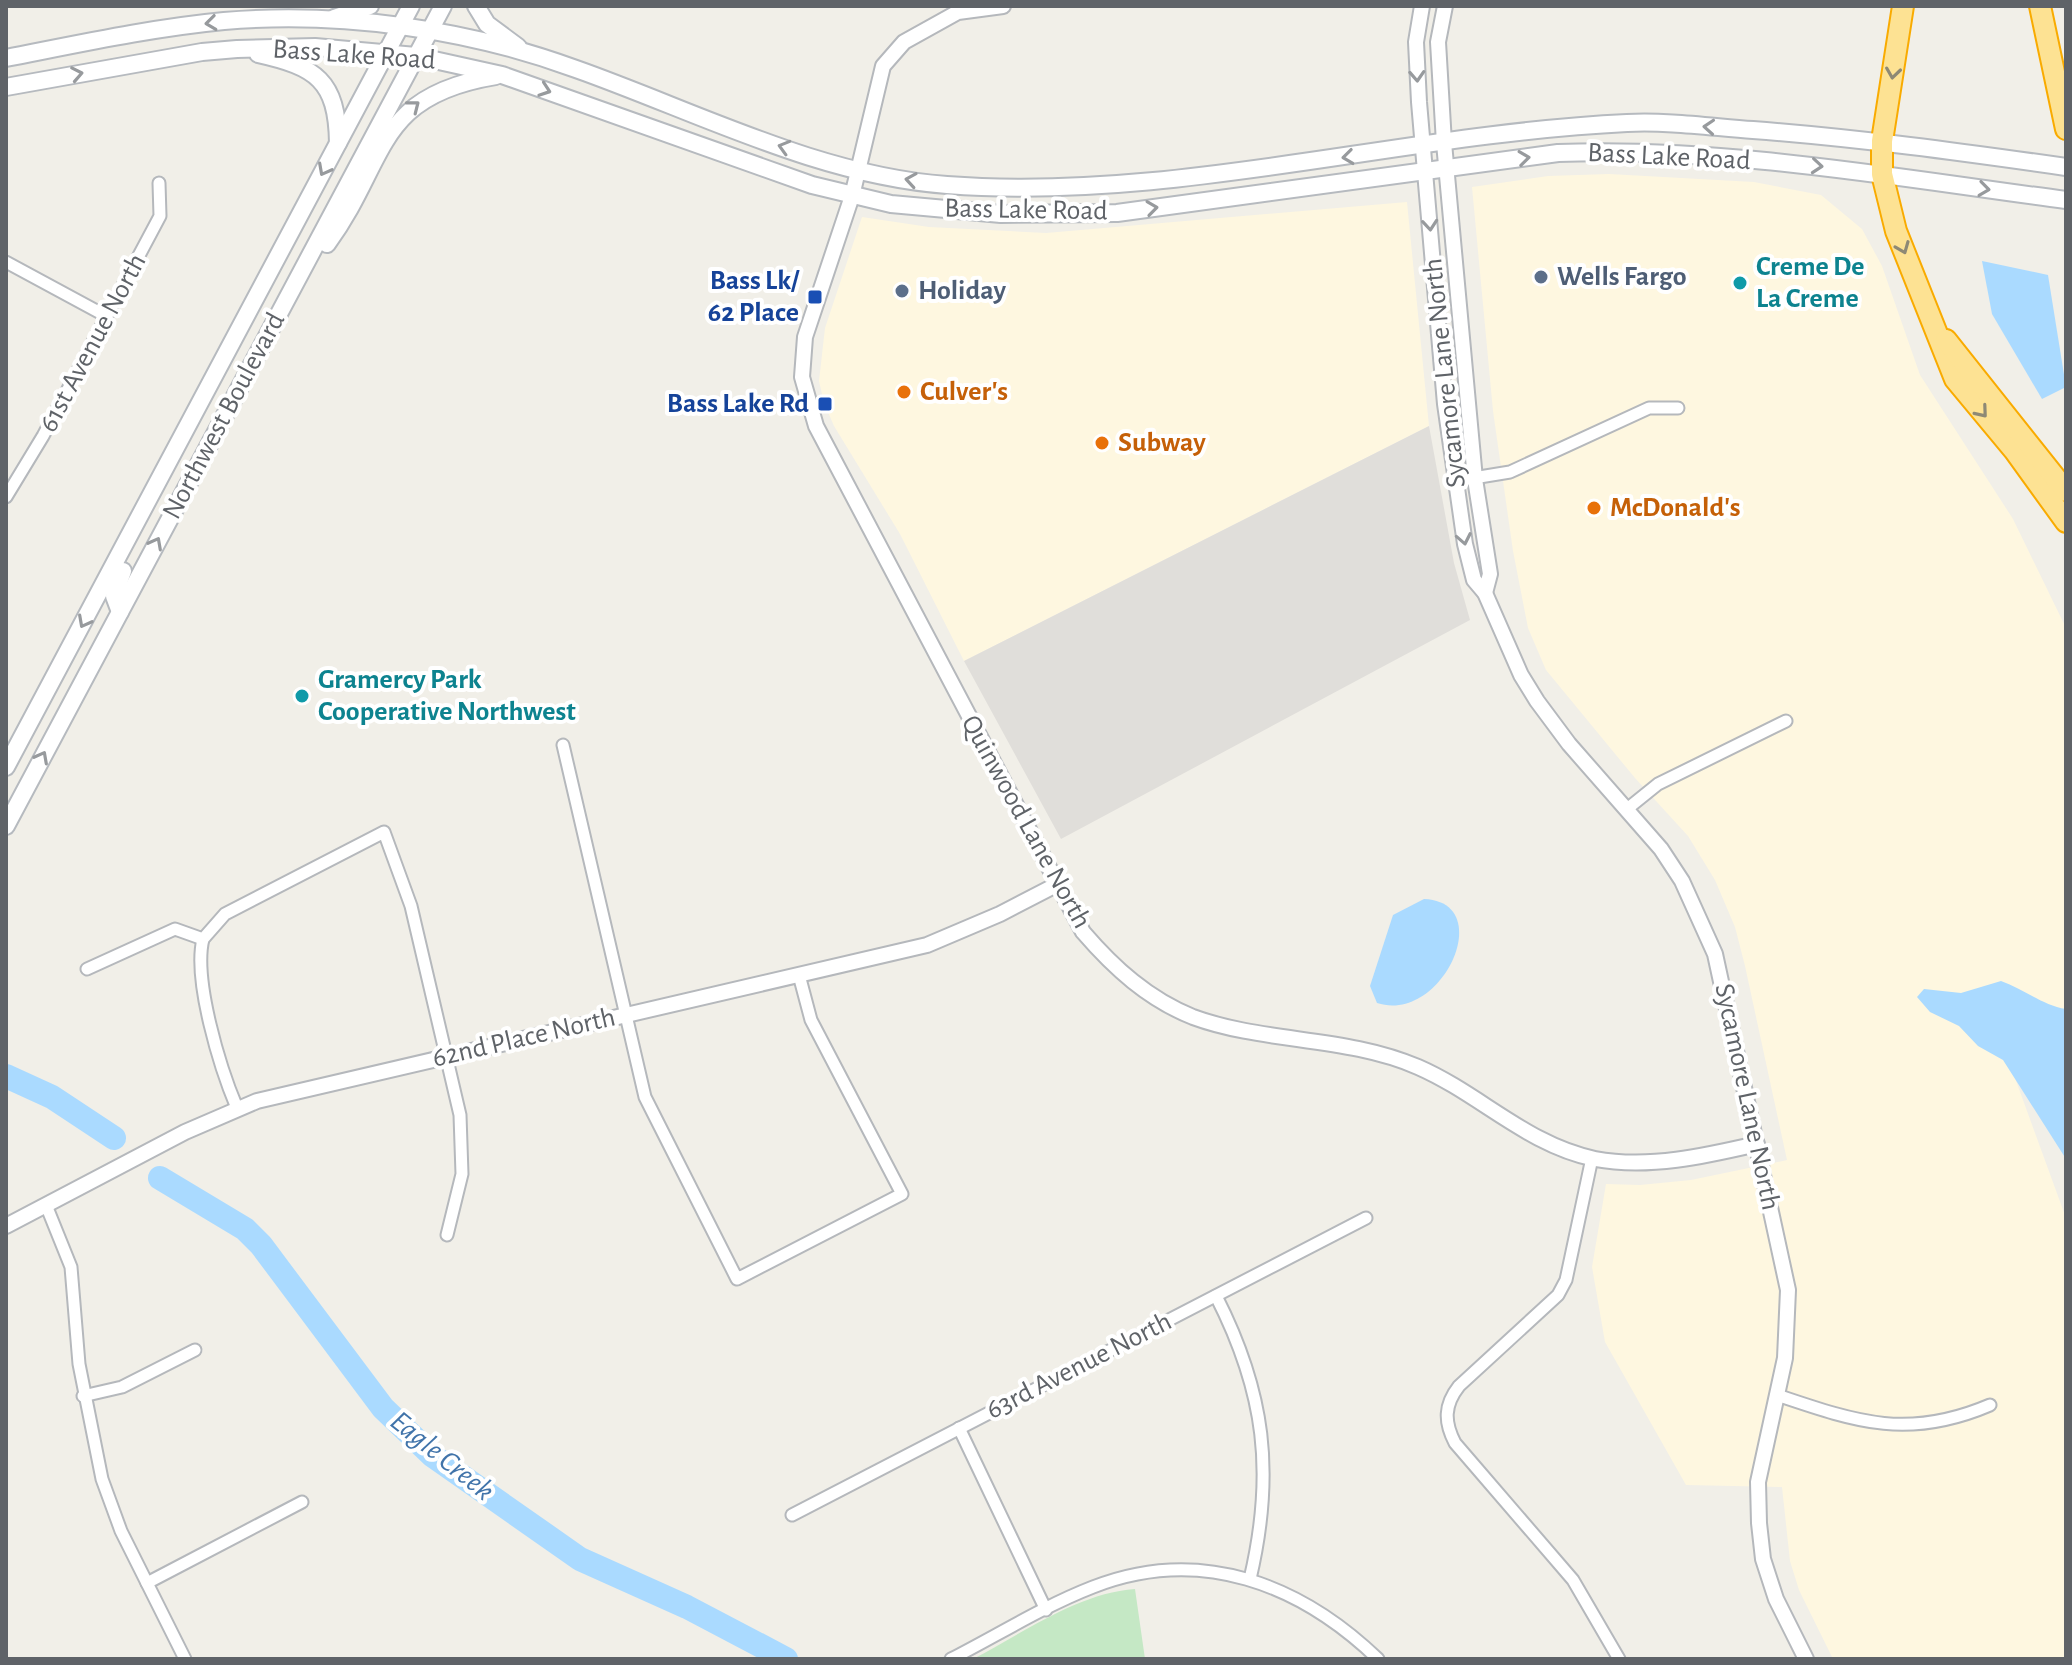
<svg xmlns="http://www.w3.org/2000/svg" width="2072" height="1665" font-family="'Alegreya Sans',sans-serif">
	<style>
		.commercial { fill: #fef7e0 }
		.industrial { fill: #e0deda }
		.green { fill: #c5e8c5 }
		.water { fill: #aadaff }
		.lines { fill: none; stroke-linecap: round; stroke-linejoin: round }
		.river { stroke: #aadaff; stroke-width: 24 }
		.minor-casing { stroke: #b5b8bc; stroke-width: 15 }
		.tertiary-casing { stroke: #b5b8bc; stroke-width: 18 }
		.secondary-casing { stroke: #b6babf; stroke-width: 20 }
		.motorway-casing { stroke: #f9ab00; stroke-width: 24 }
		.minor { stroke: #fff; stroke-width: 11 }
		.tertiary { stroke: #fff; stroke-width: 14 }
		.secondary { stroke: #fff; stroke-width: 16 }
		.motorway { stroke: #fde293; stroke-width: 20 }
		.oneway { stroke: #979a9d }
		.oneway2 { stroke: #8e8975 }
		.service-dot { fill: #5c6f8a; stroke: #fff; stroke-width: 3 }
		.culture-dot { fill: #0f9aa8; stroke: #fff; stroke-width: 3 }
		.transit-dot { fill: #1a4fb4; stroke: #fff; stroke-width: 3 }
		.food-dot { fill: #e8710a; stroke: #fff; stroke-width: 3 }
		.labels { text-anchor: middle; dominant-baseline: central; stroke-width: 8; stroke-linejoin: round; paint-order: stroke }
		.street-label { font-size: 28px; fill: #5f6368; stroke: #fff }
		.culture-label { font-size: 28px; font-weight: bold; fill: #0d838f; stroke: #fff; text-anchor: start }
		.service-label { font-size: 28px; font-weight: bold; fill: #4e5e75; stroke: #fff; text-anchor: start }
		.transit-label { font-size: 28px; font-weight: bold; fill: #164399; stroke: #fff; text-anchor: end }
		.food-label { font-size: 28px; font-weight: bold; fill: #c56008; stroke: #fff; text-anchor: start }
		.water-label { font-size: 30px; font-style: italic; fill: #4174aa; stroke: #fff }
	</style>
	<rect width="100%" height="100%" fill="#f1efe8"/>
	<g class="commercial">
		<polygon points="1609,174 1754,182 1821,195 1862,229 1882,266 1920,375 2013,519 2066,628 2066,1026 2015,1078 2066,1218 2066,1659 1833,1659 1799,1590 1790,1561 1782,1487 1686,1485 1605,1342 1592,1267 1606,1184 1640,1185 1691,1180 1787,1160 1745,966 1735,927 1715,880 1688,836 1635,778 1546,670 1528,628 1513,551 1493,411 1472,187 1548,176"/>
		<polygon points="1407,202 1429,426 964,661 900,534 834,426 824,403 819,381 825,328 862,217 929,227 1046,233"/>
	</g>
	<polygon class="industrial" points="1429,426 1454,563 1470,620 1061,839 964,661"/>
	<path class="green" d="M 1135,1589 L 1145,1659 L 973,1659 C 1023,1633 1078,1593 1135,1589 Z"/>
	<g class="water">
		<polygon points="1982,261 2048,275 2066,387 2042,399 1992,314"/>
		<path d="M 1424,899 C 1498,902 1442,1024 1377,1003 L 1370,986 L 1393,915 Z"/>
		<path d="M 2001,981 C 2024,989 2042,1005 2066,1009 L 2066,1159 L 2003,1060 L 1978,1046 L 1959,1026 L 1930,1012 L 1917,997 L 1924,989 L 1961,993 Z"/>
	</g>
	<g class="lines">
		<g class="river">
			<polyline points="6,1076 52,1097 114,1138"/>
			<polyline points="160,1178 245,1229 261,1245 383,1408 433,1456 580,1559 687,1607 786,1659"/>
		</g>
		<defs>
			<g id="minor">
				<polyline points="6,262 106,316"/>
				<polyline points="1455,481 1510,472 1649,408 1678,408"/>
				<polyline points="6,497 43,436 160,216 159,183"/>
				<polyline points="563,745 645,1097 737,1279 902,1194 811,1020 799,975"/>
				<polyline points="1627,809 1658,784 1786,721"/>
				<path d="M 203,939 C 193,980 220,1068 237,1108"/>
				<polyline points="87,969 175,929 203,939 225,914 384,832 411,906 460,1115 462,1174 447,1235"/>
				<path d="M 1592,1158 L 1566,1280 L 1558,1295 L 1459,1386 C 1444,1405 1444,1422 1455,1443 L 1573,1580 L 1619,1659"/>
				<polyline points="46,1205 71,1267 79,1364 102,1479 121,1531 185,1659"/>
				<path d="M 1216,1296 C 1265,1392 1275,1473 1250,1579"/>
				<path d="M 1777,1395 C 1857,1422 1908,1440 1990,1405"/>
				<polyline points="83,1396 122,1387 195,1350"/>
				<polyline points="959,1428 1046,1610"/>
				<polyline points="792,1515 1366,1218"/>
				<polyline points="147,1583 302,1502"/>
				<path d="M 951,1659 C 998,1635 1044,1606 1093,1587 C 1200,1545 1300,1584 1378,1659"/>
			</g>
			<g id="tertiary">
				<path d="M 1003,6 L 958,12 L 904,42 L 883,66 L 852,196 L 805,337 L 802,377 L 816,426 L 1083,932 C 1114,968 1148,999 1193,1017 C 1263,1043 1347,1036 1418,1067 C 1480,1094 1527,1145 1595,1159 C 1649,1169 1705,1156 1757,1144"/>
				<polyline points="1422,6 1416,42 1419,102 1445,404 1465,544 1474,580 1485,593 1521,675 1537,701 1569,744 1661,849 1682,881 1715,954 1788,1290 1785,1358 1758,1482 1759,1523 1763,1559 1776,1599 1806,1659"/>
				<polyline points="1445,6 1438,42 1444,143 1475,479 1490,574 1485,593"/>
				<polyline points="6,1226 185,1132 257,1101 927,945 1000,914 1056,885"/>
			</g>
			<g id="secondary">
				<polyline points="476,6 487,24 518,47"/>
				<polyline points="334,18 370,6"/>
				<path d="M 258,54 C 316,67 337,80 338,143"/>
				<path d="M 6,58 C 78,44 151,28 224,21 C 340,11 467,29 576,69 C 695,111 819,176 947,185 C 1175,202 1399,134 1627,123 C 1669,121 1711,127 1753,130 C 1858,138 1961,152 2066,167"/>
				<path d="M 6,87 L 202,52 L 237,49 L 315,47 L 416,56 L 502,75 L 812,185 L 891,204 L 1001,214 L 1117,213 L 1558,153 C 1729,147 1897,178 2066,200"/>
				<path d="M 327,244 C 388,161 373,96 496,76"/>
				<polyline points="120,612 114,596 123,571"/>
				<polyline points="6,767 411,6"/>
				<polyline points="6,826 443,6"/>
			</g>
			<g id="motorway">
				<polyline points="1903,6 1882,141 1882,174 1896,231 1955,379 2014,450 2066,522"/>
				<polyline points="2040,6 2066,129"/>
				<polyline points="1946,340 2066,491"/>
			</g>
		</defs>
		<use href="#minor" class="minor-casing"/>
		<use href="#tertiary" class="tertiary-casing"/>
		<use href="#secondary" class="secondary-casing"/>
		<use href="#motorway" class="motorway-casing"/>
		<use href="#minor" class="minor"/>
		<use href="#tertiary" class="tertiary"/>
		<use href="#secondary" class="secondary"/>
		<use href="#motorway" class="motorway"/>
	</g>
	<defs><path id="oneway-chevron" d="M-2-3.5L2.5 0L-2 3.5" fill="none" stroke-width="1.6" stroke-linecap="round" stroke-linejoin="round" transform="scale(2)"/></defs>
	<g class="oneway">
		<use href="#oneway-chevron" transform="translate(211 23) rotate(173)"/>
		<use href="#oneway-chevron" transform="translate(77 74) rotate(-11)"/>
		<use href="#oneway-chevron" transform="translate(1417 76) rotate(87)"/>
		<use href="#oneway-chevron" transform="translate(545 90) rotate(19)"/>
		<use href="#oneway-chevron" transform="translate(414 106) rotate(-38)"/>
		<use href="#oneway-chevron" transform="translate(1709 127) rotate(-176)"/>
		<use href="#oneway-chevron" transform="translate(784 147) rotate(-164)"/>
		<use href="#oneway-chevron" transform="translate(1348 157) rotate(173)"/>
		<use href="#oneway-chevron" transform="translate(1524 158) rotate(-7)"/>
		<use href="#oneway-chevron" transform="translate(1817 166) rotate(5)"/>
		<use href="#oneway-chevron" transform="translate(324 170) rotate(118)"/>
		<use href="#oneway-chevron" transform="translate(911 180) rotate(-171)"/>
		<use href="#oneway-chevron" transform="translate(1984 189) rotate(8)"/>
		<use href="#oneway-chevron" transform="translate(1152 208) rotate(-8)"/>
		<use href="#oneway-chevron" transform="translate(1430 225) rotate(85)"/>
		<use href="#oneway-chevron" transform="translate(1464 539) rotate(79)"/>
		<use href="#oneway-chevron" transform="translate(156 543) rotate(-62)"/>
		<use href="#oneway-chevron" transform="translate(84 622) rotate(118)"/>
		<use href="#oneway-chevron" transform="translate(42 757) rotate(-62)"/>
	</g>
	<g class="oneway2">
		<use href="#oneway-chevron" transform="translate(1893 73) rotate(98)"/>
		<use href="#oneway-chevron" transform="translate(1903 248) rotate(68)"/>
		<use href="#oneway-chevron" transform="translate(1982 412) rotate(50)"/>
	</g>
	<g class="service-dot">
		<circle cx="1541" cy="277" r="8"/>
		<circle cx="902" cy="291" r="8"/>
	</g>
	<g class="culture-dot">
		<circle cx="1740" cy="283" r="8"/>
		<circle cx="302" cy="696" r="8"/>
	</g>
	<g class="transit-dot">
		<rect x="807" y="289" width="16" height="16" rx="4"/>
		<rect x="817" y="396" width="16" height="16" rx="4"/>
	</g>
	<g class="food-dot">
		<circle cx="904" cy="392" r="8"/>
		<circle cx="1102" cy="443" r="8"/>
		<circle cx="1594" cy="508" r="8"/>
	</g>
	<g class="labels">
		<g class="street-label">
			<text transform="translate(354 55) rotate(4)">Bass Lake Road</text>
			<text transform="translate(1669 157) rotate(3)">Bass Lake Road</text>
			<text transform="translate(1026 210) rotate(1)">Bass Lake Road</text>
			<text transform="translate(93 343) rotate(-62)">61st Avenue North</text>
			<text transform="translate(1445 373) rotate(-96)">Sycamore Lane North</text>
			<text transform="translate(224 416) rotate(-62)">Northwest Boulevard</text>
			<text transform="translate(1026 822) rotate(61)">Quinwood Lane North</text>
			<text transform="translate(524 1038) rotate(-13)">62nd Place North</text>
			<text transform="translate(1747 1097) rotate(78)">Sycamore Lane North</text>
			<text transform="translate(1079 1366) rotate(-27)">63rd Avenue North</text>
		</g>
		<g class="culture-label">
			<text x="1756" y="267">Creme De<tspan x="1756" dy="32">La Creme</tspan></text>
			<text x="318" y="680">Gramercy Park<tspan x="318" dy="32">Cooperative Northwest</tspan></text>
		</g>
		<g class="service-label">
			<text x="1557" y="277">Wells Fargo</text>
			<text x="918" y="291">Holiday</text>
		</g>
		<g class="transit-label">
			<text x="799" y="281">Bass Lk/<tspan x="799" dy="32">62 Place</tspan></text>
			<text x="809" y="404">Bass Lake Rd</text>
		</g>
		<g class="food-label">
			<text x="920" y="392">Culver's</text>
			<text x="1118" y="443">Subway</text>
			<text x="1610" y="508">McDonald's</text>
		</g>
		<g class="water-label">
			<text transform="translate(442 1456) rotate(39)">Eagle Creek</text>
		</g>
	</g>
	<rect width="2072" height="1665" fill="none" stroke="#5f6368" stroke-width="16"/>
</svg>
